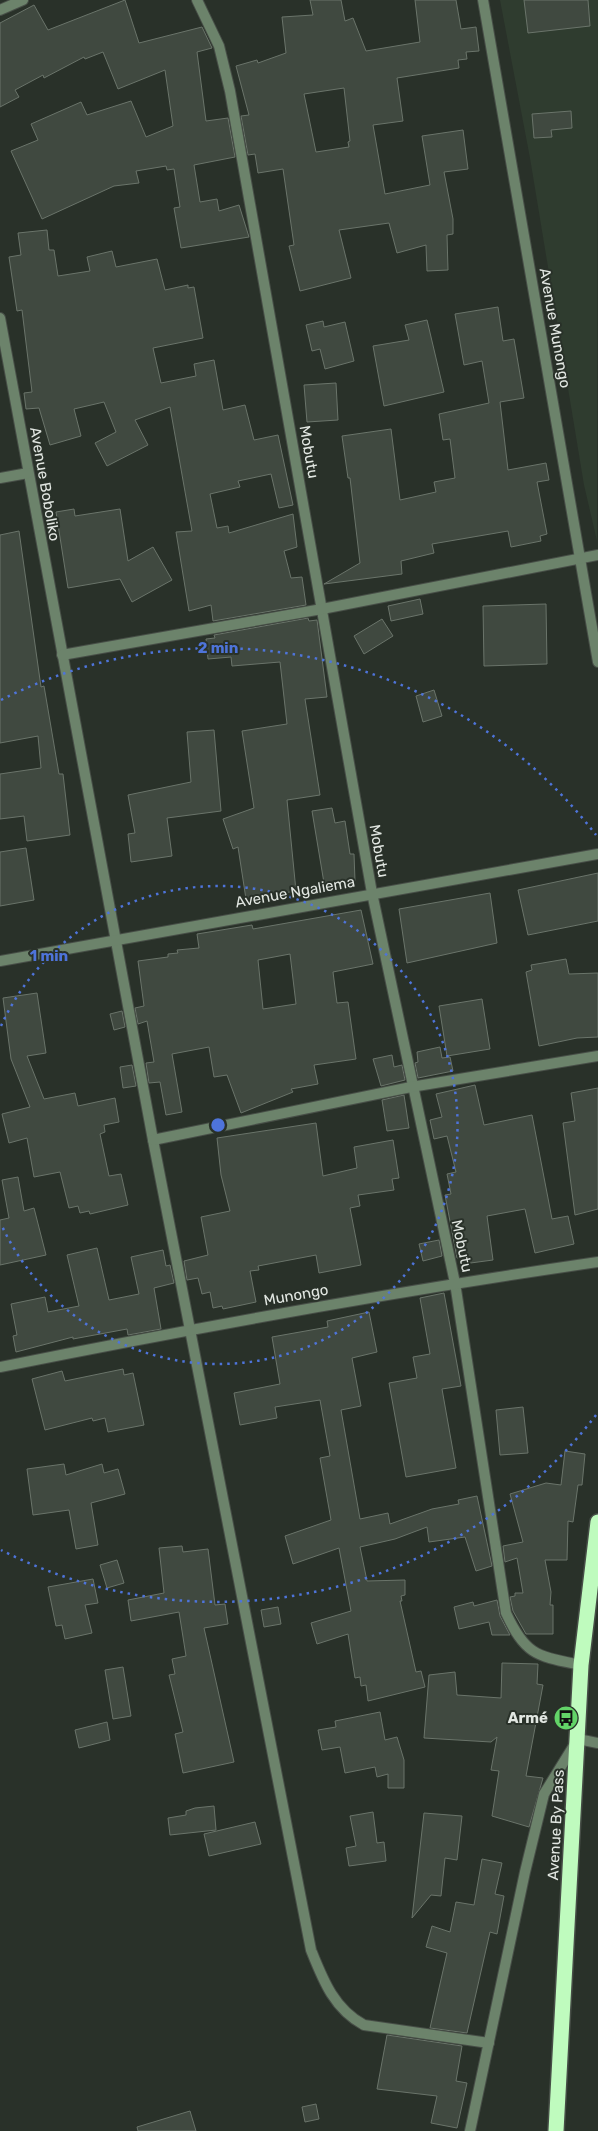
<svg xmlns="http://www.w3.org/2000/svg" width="598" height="2131" font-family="Rubik,sans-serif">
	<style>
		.built { fill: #2f3c2f }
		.building { fill: #404940; stroke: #6a746a; fill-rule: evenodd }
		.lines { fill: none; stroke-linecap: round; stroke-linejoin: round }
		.street-casing { stroke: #474e47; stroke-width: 12 }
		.highway-casing { stroke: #474e47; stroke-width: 18 }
		.street { stroke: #6c836b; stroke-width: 10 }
		.highway { stroke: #bffbbe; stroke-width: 15 }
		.ring { fill: none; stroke: #4e74da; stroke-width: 2.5; stroke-dasharray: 2.5 5 }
		.labels { text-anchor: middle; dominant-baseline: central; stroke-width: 4; stroke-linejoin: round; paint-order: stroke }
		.street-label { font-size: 15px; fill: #e2e7e2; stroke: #293129 }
		.poi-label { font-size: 15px; font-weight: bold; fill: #e2e7e2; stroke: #293129; text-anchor: end }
		.centre { fill: #4e74da; stroke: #293129; stroke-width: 2.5 }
		.ring-label { font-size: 15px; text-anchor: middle; font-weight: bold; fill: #4e74da; stroke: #293129; stroke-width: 4; stroke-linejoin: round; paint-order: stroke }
	</style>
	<rect width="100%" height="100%" fill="#293129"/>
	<polygon class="built" points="500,0 598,0 597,541 584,485 530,158"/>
	<g class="building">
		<polygon points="125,0 139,43 202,27 212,48 197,52 206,121 228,118 235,157 194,165 200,202 217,199 219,211 239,205 249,237 181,248 174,208 180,207 174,169 167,170 166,166 136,171 139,183 114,186 42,219 11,151 38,140 31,124 81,102 87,115 131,101 146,137 173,126 165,70 118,89 103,52 85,59 84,57 44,78 43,75 15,90 19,97 0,107 0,23 34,5 48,30"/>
		<path d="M 310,0 L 341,0 L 345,21 L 353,18 L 366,51 L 420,42 L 415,0 L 456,0 L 461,29 L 476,27 L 479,51 L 466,52 L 467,59 L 458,60 L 459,68 L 397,78 L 403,121 L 373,125 L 385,194 L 430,185 L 422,136 L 463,130 L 468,169 L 444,172 L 453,219 L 453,234 L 447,235 L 448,270 L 427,271 L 426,245 L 397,253 L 389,223 L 339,230 L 351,278 L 300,291 L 289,246 L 294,245 L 283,169 L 258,173 L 255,154 L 248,155 L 241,116 L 249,115 L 236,66 L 257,60 L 258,63 L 286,53 L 282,17 L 313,15 ZM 344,88 L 350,141 L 348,142 L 349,147 L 316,152 L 304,94 Z"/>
		<polygon points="524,0 588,0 590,26 528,33"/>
		<polygon points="571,111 572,128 551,130 552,137 534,138 532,114"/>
		<polygon points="47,230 49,250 54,250 58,276 90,271 87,257 112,251 116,267 157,259 165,290 188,285 188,288 194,287 203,338 153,348 161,383 196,376 194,364 214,360 223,410 245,405 254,440 278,435 293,505 279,508 271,474 238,481 240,487 210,494 217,528 228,526 229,533 293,514 297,547 284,551 291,578 302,577 306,605 213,621 211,605 189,611 176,532 192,531 170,407 135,420 148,445 107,466 95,443 116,432 104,402 74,409 81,436 50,445 39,408 26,409 24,393 32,392 22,310 17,311 9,257 21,255 18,233"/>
		<polygon points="498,307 503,341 514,339 524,398 500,402 508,470 546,463 549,480 537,482 547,534 540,536 541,541 511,547 508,531 432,544 434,553 401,561 402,574 324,584 360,563 350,478 348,478 342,436 391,429 400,500 436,492 434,482 455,478 450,439 443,440 439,414 489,403 482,361 464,365 455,314"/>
		<polygon points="427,320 444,392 384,406 373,346 409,340 405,325"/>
		<polygon points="323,321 324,327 345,322 354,361 325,369 320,349 312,351 306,325"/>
		<polygon points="336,383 338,420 307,422 304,385"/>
		<polygon points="74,509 75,516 120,509 128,561 153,547 172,580 132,602 120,579 68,588 56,512"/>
		<polygon points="19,531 41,687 44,686 59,774 63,774 70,835 27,841 24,816 0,819 0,774 41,768 38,736 0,743 0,535"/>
		<polygon points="420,599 423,614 391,621 388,606"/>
		<polygon points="546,604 547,664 484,666 483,606"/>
		<polygon points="308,618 309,621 317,620 327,697 305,699 320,795 287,800 296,891 246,899 238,847 233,849 223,819 254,808 242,731 287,724 280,662 232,666 231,657 208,659 206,639 215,638 214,635"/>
		<polygon points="382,619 393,636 364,654 354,636"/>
		<polygon points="434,690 442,716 423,722 416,696"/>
		<polygon points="214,730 221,811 167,818 172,856 131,862 128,834 135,833 128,795 191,782 187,732"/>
		<polygon points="332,808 335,823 345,821 350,854 354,854 355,881 324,883 312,811"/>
		<polygon points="26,848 34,900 0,906 0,852"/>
		<polygon points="598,873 598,921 528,935 518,890"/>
		<polygon points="490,893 497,943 407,963 399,909"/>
		<path d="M 361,910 L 373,964 L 333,972 L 337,1003 L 348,1002 L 356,1059 L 314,1065 L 318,1084 L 291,1089 L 293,1092 L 241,1113 L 227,1075 L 214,1077 L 209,1047 L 172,1054 L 182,1112 L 166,1115 L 160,1082 L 149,1083 L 146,1063 L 154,1062 L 147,1021 L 138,1024 L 135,1008 L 144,1006 L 138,961 L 168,957 L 168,954 L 178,953 L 177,950 L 199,948 L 197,934 L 252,925 L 253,929 ZM 290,954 L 296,1004 L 263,1009 L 258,960 Z"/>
		<polygon points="566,959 569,974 598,973 598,1037 577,1038 539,1046 526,972 532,970 531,965"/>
		<polygon points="37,993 46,1053 27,1056 44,1099 75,1093 78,1106 115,1098 119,1122 104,1125 105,1132 100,1134 109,1176 121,1174 128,1205 90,1214 89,1211 80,1213 78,1206 69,1208 60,1172 34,1177 27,1138 9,1143 2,1114 30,1107 11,1059 3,998"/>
		<polygon points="482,999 490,1049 447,1056 439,1006"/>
		<polygon points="122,1011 125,1027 114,1030 110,1014"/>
		<polygon points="440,1047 442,1058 450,1057 453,1071 418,1078 415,1063 418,1062 417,1052"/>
		<polygon points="392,1055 394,1067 402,1065 405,1080 381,1086 373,1059"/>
		<polygon points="132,1065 136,1086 123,1088 120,1067"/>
		<polygon points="475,1085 484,1125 532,1115 552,1219 568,1216 574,1244 535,1253 525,1209 487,1216 493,1260 463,1264 462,1257 457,1258 445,1195 451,1194 447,1174 456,1172 447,1136 434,1139 430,1120 442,1117 436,1094"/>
		<polygon points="598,1088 598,1209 575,1215 563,1123 575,1121 571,1093"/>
		<polygon points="404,1095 409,1128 387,1131 382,1100"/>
		<polygon points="316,1123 323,1176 357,1168 354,1147 393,1140 399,1178 392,1179 394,1190 358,1195 360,1206 350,1208 361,1265 319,1273 316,1255 258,1266 259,1270 250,1271 256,1302 223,1309 222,1306 213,1308 210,1292 202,1294 198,1278 187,1280 184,1261 208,1255 201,1217 230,1211 221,1175 217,1138"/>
		<polygon points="18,1177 24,1211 34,1208 46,1255 0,1265 0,1220 9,1218 2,1180"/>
		<polygon points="439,1240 442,1256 423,1261 419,1244"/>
		<polygon points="97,1248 109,1300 139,1294 131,1257 163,1250 166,1266 170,1265 174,1283 154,1288 161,1329 128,1335 127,1329 73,1339 73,1337 16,1352 13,1336 17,1335 11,1304 45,1297 48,1312 79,1306 67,1255"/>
		<polygon points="444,1293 461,1386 442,1389 456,1468 406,1477 389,1383 417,1378 413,1357 430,1354 420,1298"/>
		<polygon points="369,1312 377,1352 352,1358 361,1406 341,1410 360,1519 388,1513 390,1524 432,1509 459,1504 458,1500 477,1496 492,1566 476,1571 465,1537 429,1542 427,1527 395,1539 360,1547 367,1581 405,1580 405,1595 401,1596 402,1601 400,1601 416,1672 421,1671 425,1687 368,1701 366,1685 361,1686 360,1677 355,1678 348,1634 317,1644 311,1623 351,1611 339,1548 293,1564 285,1536 331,1520 320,1458 330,1456 320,1400 275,1407 277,1418 240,1425 234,1393 280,1384 272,1337 328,1327 327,1321"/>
		<polygon points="123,1369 124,1375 133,1373 144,1425 108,1432 105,1418 93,1421 92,1418 45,1430 32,1379 62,1371 65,1381"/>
		<polygon points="523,1407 528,1453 500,1455 496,1410"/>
		<polygon points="565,1451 585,1454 582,1485 578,1485 573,1522 568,1521 567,1560 545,1560 551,1592 550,1605 553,1605 553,1634 526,1634 513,1611 510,1597 515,1596 515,1593 523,1593 517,1558 505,1562 503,1546 523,1542 510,1494 546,1483 561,1485"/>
		<polygon points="64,1464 66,1475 102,1464 104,1473 118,1469 125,1494 91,1503 98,1545 76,1549 69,1510 33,1515 27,1469"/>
		<polygon points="182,1546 183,1552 208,1549 215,1605 225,1604 228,1624 204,1628 234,1762 183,1773 175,1734 183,1732 169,1675 175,1674 172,1659 186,1656 179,1612 131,1621 128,1600 164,1593 159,1548"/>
		<polygon points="117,1560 124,1583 107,1588 100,1565"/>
		<polygon points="93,1579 98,1603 85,1605 92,1633 65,1639 62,1625 56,1626 48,1587"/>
		<polygon points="497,1600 500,1616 510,1635 492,1635 489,1622 459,1629 454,1607 473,1602 474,1606"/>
		<polygon points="278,1607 281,1624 264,1627 261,1610"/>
		<polygon points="502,1663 538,1664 537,1684 543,1685 526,1776 543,1778 529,1827 492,1816 499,1771 491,1770 497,1737 491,1742 424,1738 429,1675 455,1672 457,1695 501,1698"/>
		<polygon points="123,1667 131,1716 113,1719 105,1670"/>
		<polygon points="380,1712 385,1740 397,1737 404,1760 404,1788 388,1788 388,1774 377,1777 375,1767 345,1773 340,1747 322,1750 318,1730 336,1727 335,1721"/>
		<polygon points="107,1722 110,1740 79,1748 75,1730"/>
		<polygon points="214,1806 216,1830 170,1835 168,1818 186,1815 186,1811 195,1808"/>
		<polygon points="373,1812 377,1843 384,1842 386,1861 349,1866 346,1848 356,1846 350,1816"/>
		<polygon points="424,1813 462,1816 457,1860 445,1858 441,1896 431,1895 412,1918"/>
		<polygon points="255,1822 261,1844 209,1856 204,1834"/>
		<polygon points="482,1859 502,1863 495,1894 504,1896 497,1934 490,1932 467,2033 430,2028 447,1953 426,1947 432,1926 450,1932 456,1902 474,1905"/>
		<polygon points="387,2035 462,2046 456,2081 467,2083 457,2128 431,2123 437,2096 377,2089"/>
		<polygon points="316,2104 319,2119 305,2122 302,2107"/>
		<polygon points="190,2111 196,2131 138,2131 137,2127"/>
	</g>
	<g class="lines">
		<defs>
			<g id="street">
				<path d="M 197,0 L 219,46 L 230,91 L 372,893 L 455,1283 L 506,1613 C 526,1656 537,1656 581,1665"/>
				<polyline points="483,0 598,662"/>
				<polyline points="0,10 23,0"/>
				<path d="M 0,318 L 153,1140 L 311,1950 C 323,1980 334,2009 364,2025 L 489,2043"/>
				<polyline points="0,478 28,473"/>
				<polyline points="62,655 322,609 598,555"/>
				<polyline points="0,961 598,854"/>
				<polyline points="153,1140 411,1087 598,1056"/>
				<path d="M 0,1367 C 199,1327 398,1291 598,1262"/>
				<polyline points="470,2131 525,1872 544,1794 578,1739 598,1743"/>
			</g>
			<polyline id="highway" points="556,2131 581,1665 598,1522"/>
		</defs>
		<use href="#street" class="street-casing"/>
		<use href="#highway" class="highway-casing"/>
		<use href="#street" class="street"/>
		<use href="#highway" class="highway"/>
	</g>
	<g class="ring">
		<path d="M1 1026A239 239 0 1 1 1 1224"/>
		<path d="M596 1415A477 477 0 0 1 1 1550M1 700A477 477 0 0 1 596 835"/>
	</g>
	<defs>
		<symbol id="bus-disc" viewBox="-11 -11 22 22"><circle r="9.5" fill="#63d468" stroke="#293129"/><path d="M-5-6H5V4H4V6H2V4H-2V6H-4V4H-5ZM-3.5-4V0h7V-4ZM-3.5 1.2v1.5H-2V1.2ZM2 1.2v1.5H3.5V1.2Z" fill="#111"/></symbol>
	</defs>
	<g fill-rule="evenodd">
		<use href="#bus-disc" x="552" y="1704" width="28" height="28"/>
	</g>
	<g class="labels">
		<g class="street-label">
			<text transform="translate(555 328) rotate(80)">Avenue Munongo</text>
			<text transform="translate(309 452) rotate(80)">Mobutu</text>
			<text transform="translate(45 484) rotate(80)">Avenue Boboliko</text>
			<text transform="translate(379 851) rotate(80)">Mobutu</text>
			<text transform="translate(295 892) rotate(-10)">Avenue Ngaliema</text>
			<text transform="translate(462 1246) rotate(78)">Mobutu</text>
			<text transform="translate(296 1295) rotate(-10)">Munongo</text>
			<text transform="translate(556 1825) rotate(-87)">Avenue By Pass</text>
		</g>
		<g class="poi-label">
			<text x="548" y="1718">Armé</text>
		</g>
	</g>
	<circle cx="218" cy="1125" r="8" class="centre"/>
	<g class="ring-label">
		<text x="218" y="653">2 min</text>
		<text x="49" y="961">1 min</text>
	</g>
</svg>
